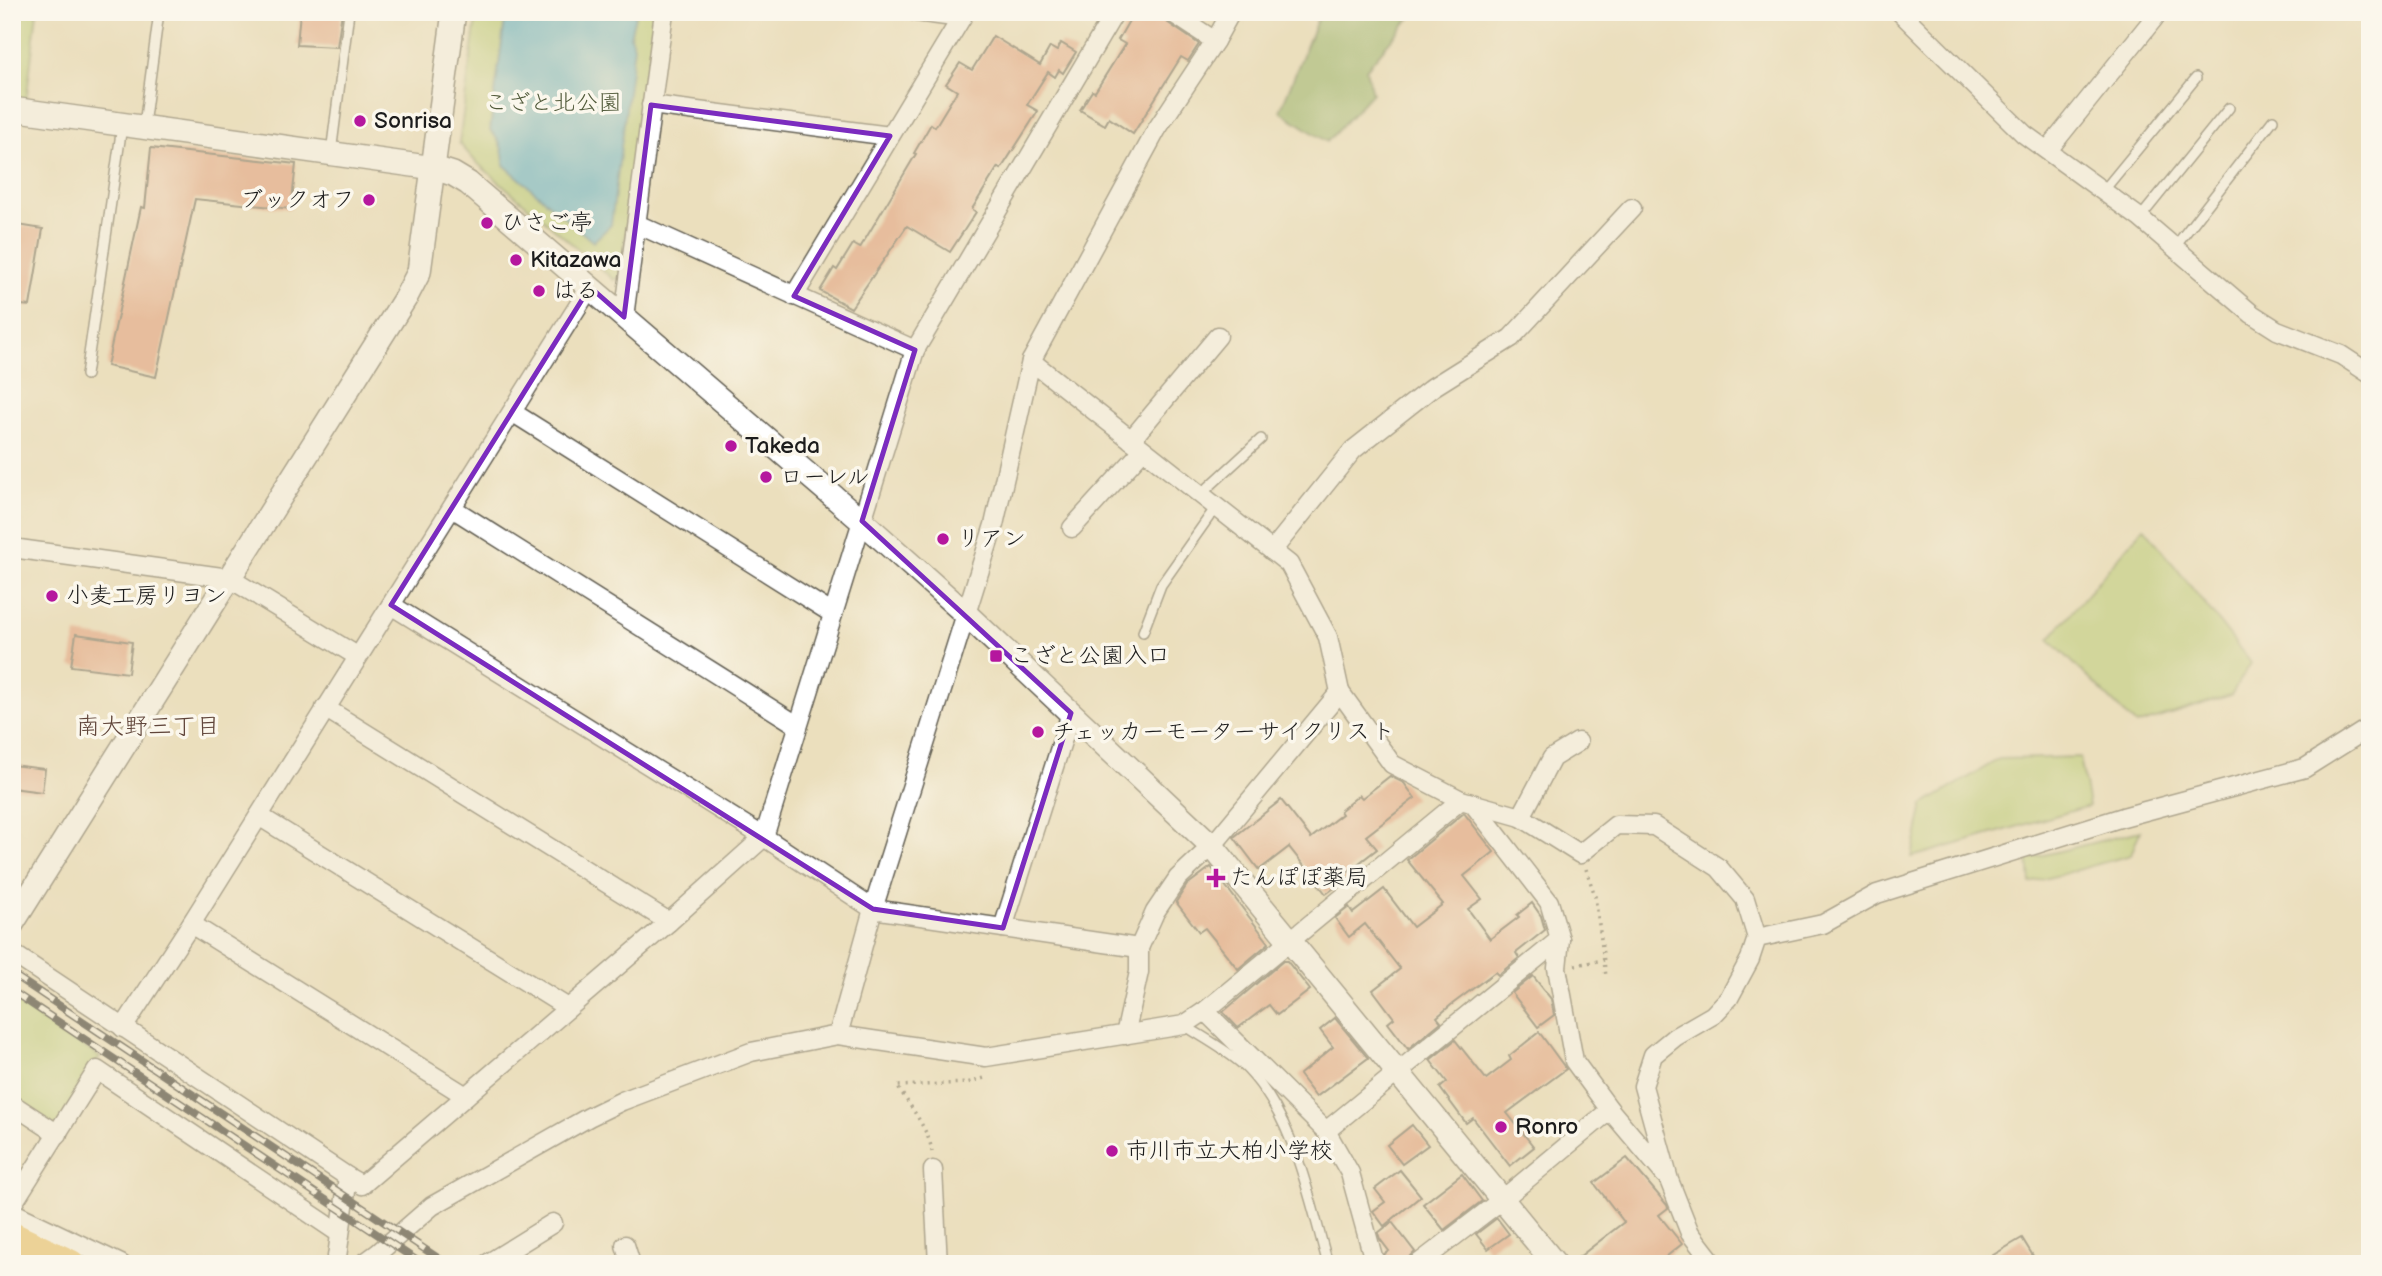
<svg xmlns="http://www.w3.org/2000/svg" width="2382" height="1276" font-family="'Balsamiq Sans','Klee One',sans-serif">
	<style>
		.green { fill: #b3cc71; stroke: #687446; stroke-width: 2 }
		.forest { fill: #8eb063; stroke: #556640; stroke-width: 2 }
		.water { fill: #52b0d0; stroke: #376676; stroke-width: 2 }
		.building { fill: #e29575 }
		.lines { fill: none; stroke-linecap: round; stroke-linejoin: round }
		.service-casing { stroke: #646054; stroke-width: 12 }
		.minor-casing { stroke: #646054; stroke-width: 21 }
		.tertiary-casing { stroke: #646054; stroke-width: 26 }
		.primary-casing { stroke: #646054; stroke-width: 32 }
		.path { stroke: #646054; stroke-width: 3.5; stroke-dasharray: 2 5; stroke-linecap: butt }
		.service { stroke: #fff; stroke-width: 9 }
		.minor { stroke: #fff; stroke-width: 18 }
		.tertiary { stroke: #fff; stroke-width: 23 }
		.primary { stroke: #eec469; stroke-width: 28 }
		.rail-casing { stroke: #1c1c1c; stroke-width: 8 }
		.rail { stroke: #fbf7ec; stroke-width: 5; stroke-dasharray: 16; stroke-linecap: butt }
		.marked { fill: none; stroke: #7b2cbf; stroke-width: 5; stroke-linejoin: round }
		.poi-dot { fill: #b5179e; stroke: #fbf7ec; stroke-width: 2.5 }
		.labels { text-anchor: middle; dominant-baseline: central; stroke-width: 7; stroke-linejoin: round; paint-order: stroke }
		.park-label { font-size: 23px; fill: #515a3a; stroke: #fbf7ec }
		.poi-label { font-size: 23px; fill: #1c1c1c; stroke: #fbf7ec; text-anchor: start }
		.neighbourhood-label { font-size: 24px; fill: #61463b; stroke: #fbf7ec }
	</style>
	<rect width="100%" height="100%" fill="#fbf7ec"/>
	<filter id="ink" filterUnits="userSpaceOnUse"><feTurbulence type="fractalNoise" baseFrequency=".0143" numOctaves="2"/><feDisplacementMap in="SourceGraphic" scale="14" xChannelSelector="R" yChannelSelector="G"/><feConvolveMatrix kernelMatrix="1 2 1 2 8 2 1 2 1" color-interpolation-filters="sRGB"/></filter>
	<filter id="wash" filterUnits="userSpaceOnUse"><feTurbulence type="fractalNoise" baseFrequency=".00686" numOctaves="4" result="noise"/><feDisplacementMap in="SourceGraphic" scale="28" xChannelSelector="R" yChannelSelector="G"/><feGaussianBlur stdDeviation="1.57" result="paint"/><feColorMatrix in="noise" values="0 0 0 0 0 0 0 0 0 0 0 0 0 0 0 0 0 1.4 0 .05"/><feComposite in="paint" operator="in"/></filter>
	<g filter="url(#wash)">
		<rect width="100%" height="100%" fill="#ebdfbd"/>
		<g class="green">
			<polygon points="12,12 37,12 26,103 12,101"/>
			<polygon points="477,12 655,12 620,277 614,280 476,162 459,143"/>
			<polygon points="2144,527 2251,663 2231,695 2136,725 2049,639"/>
			<polygon points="2080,757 2089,806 1912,857 1923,805 1999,759"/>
			<polygon points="2140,831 2131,855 2030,883 2028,859"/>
			<polygon points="12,999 100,1057 57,1129 12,1100"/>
		</g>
		<polygon class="forest" points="1331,12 1415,12 1366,69 1372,93 1327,142 1280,111 1317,20"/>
		<path class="water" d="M 506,12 L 636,12 L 630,36 L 634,46 L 611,225 L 593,242 L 504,165 C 504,150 500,141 490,130 Z"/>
		<g id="blocks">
			<g class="building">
				<polygon points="300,12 342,12 337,47 297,45"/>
				<polygon points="1134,12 1152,12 1199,44 1188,61 1181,57 1133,134 1109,118 1105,125 1080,110 1092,91 1095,92 1125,44 1118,40"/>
				<polygon points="993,36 1040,65 1050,47 1057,51 1061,43 1076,52 1063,73 1059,70 1055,77 1048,72 1027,105 1038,111 1001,169 998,167 972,209 976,212 950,252 907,226 851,308 820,291 834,268 837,270 853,244 860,248 916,154 914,153 931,124 935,127 957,91 946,84 960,63 972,70"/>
				<polygon points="151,148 296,164 291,209 195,199 156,377 107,366 141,207 145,208"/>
				<polygon points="12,224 43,229 30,306 12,304"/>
				<polygon points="76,634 132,642 128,673 71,666"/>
				<polygon points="12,765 45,769 42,792 12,788"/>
				<polygon points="1390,776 1404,783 1415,798 1366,836 1377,849 1345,874 1348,878 1326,894 1289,847 1259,870 1234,837 1281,800 1311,838 1342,814 1340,811 1359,795 1362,798"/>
				<polygon points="1464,813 1494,852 1464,876 1482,899 1468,909 1490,939 1519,917 1517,915 1532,903 1541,916 1545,930 1516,953 1519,958 1498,975 1495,972 1451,1005 1437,1017 1441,1022 1408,1049 1388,1023 1394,1018 1373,990 1400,969 1365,924 1349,937 1335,918 1349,907 1353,913 1384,889 1413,927 1443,904 1407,860"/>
				<polygon points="1211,867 1269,943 1238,969 1205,928 1199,932 1176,902 1187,885"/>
				<polygon points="1283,961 1287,961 1310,990 1277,1015 1269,1005 1238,1028 1223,1012"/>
				<polygon points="1533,976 1551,999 1554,1015 1538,1027 1512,993"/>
				<polygon points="1335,1018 1368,1058 1316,1097 1299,1075 1333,1047 1320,1030"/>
				<polygon points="1539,1032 1566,1069 1507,1113 1534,1147 1510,1166 1473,1118 1466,1123 1440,1088 1447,1082 1430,1060 1455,1040 1486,1079 1511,1060 1509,1056"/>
				<polygon points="1412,1125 1428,1145 1402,1164 1387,1145"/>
				<polygon points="1627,1158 1667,1205 1668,1208 1659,1215 1682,1244 1657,1264 1570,1264 1624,1222 1594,1183"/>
				<polygon points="1400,1170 1421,1196 1384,1226 1373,1211 1385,1202 1375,1189"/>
				<polygon points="1462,1174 1482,1201 1444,1230 1423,1204"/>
				<polygon points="1497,1218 1509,1234 1488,1249 1476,1234"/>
				<polygon points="1392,1222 1415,1252 1408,1259 1407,1264 1391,1264 1384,1254 1389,1251 1380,1239 1378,1233"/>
				<polygon points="2022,1238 2038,1264 1978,1264"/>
			</g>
		</g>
	</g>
	<g filter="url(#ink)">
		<use href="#blocks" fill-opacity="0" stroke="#646054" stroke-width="2"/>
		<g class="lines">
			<defs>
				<g id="service">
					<polyline points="144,125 159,12"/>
					<polyline points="331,153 349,12"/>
					<polyline points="2104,190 2196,78"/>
					<polyline points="2140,218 2229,108"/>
					<polyline points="2174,248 2273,120"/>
					<polyline points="86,375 122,126"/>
					<polyline points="1200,495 1261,439"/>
					<polyline points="1143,632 1161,585 1216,507"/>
					<path d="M 1184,1025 C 1202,1037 1225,1049 1242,1064 C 1294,1113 1309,1198 1328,1264"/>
				</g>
				<g id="minor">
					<polyline points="916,12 961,18"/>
					<polyline points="1171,12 1215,41"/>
					<polyline points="1900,12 2024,134 2140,218 2252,314 2277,330 2341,355 2370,374"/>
					<polyline points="651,105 890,136"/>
					<polyline points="2048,150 2159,12"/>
					<polyline points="637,224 915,350"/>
					<polyline points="794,296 965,12"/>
					<polyline points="624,317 664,12"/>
					<polyline points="1031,361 1157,129 1215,41 1231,12"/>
					<polyline points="512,412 833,614"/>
					<polyline points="1131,440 1218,336"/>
					<polyline points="452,508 797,725"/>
					<polyline points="1072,528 1143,450"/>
					<polyline points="12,548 229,578 357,656"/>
					<polyline points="1272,551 1353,450 1433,387 1511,338 1632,208"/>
					<polyline points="391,605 764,837 873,909 1139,948"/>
					<polyline points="1340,692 1392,764 1461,800 1521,817 1580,854 1616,825 1654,826 1719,868 1745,899 1757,938"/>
					<polyline points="325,708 669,922"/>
					<polyline points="1474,805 1549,902 1560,939 1557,968 1574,1061 1610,1110 1665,1175"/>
					<polyline points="259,816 568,1008"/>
					<polyline points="1521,817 1552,758 1578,742"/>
					<polyline points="191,924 466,1096"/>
					<polyline points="1003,928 1071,713"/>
					<polyline points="12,953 348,1177"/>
					<polyline points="1205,1011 1326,1131 1350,1173 1375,1264"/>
					<polyline points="123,1028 191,924 590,287"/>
					<polyline points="838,1035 873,909 994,525 1031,361 1289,564 1328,637 1340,692 1212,846 1178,878 1155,912 1139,948 1139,972 1125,1035"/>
					<polyline points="12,1104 58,1134"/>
					<polyline points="1326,1131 1560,939"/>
					<polyline points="933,1170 938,1264"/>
					<polyline points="12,1205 97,1070 339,1233"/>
					<polyline points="12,1212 121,1264"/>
					<polyline points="625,1245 631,1264"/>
					<polyline points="336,1264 348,1177 362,1185 669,922 764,837 915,350 1115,12"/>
					<polyline points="363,1264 378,1253 432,1206 589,1117 622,1101 751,1052 838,1035 986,1057 1184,1025 1205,1011 1461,800"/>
					<polyline points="487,1264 553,1223"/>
					<polyline points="1418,1264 1503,1199 1610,1110"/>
					<polyline points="1714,1264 1690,1233 1669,1180 1643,1086 1653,1055 1675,1037 1713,1015 1729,998 1750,959 1757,938 1823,924 1877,894 2123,817 2305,768 2370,727"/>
				</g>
				<g id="tertiary">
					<polyline points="12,109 434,168 453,174 468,183 862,521 967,615 1212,846 1555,1264"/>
					<polyline points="12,924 406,297 419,272 454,12"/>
				</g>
				<polyline id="primary" points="12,1236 71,1264"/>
			</defs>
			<use href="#service" class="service-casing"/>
			<use href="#minor" class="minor-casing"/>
			<use href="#tertiary" class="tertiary-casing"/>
			<use href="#primary" class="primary-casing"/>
			<g class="path">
				<polyline points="1586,869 1595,896 1606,976"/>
				<polyline points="1575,965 1604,960"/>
				<path d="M 932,1152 C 930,1132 909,1104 897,1086 L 967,1083 L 988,1077"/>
			</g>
			<use href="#service" class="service"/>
			<use href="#minor" class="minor"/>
			<use href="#tertiary" class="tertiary"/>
			<use href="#primary" class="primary"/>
			<defs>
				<g id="rail">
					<polyline points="12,974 447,1264"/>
					<polyline points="12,991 422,1264"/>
				</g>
			</defs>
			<use href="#rail" class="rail-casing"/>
			<use href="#rail" class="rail"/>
		</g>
	</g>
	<path d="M0 0H2382V1276H0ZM 651,105 L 890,136 L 794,296 L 915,350 L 862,521 L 1071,713 L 1003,928 L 873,909 L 391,605 L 590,287 L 624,317 Z" fill="#ebdfbd" fill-opacity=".55" fill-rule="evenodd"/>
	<path class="marked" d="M 651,105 L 890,136 L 794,296 L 915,350 L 862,521 L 1071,713 L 1003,928 L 873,909 L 391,605 L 590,287 L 624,317 Z"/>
	<g class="poi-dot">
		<circle cx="360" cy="121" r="7"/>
		<circle cx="369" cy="200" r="7"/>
		<circle cx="487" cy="223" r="7"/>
		<circle cx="516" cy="260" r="7"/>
		<circle cx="539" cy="291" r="7"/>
		<circle cx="731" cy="446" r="7"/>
		<circle cx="766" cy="477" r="7"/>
		<circle cx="943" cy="539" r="7"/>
		<circle cx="52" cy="596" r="7"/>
		<rect x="989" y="649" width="14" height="14" rx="3.5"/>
		<circle cx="1038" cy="732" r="7"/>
		<path d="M1212.5 867.5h7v7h7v7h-7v7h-7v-7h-7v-7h7z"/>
		<circle cx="1501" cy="1127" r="7"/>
		<circle cx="1112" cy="1151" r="7"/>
	</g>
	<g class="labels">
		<g class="park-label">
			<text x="553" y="103">こざと北公園</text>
		</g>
		<g class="poi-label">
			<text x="374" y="121">Sonrisa</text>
			<text x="355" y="200" text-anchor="end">ブックオフ</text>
			<text x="501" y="223">ひさご亭</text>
			<text x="530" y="260">Kitazawa</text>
			<text x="553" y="291">はる</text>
			<text x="745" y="446">Takeda</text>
			<text x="780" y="477">ローレル</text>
			<text x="957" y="539">リアン</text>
			<text x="66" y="596">小麦工房リヨン</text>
			<text x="1010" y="656">こざと公園入口</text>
			<text x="1052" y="732">チェッカーモーターサイクリスト</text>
			<text x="1230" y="878">たんぽぽ薬局</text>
			<text x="1515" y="1127">Ronro</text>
			<text x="1126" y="1151">市川市立大柏小学校</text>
		</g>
		<g class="neighbourhood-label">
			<text x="148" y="726">南大野三丁目</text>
		</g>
	</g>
	<rect width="2382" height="1276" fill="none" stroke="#fbf7ec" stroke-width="42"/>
</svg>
